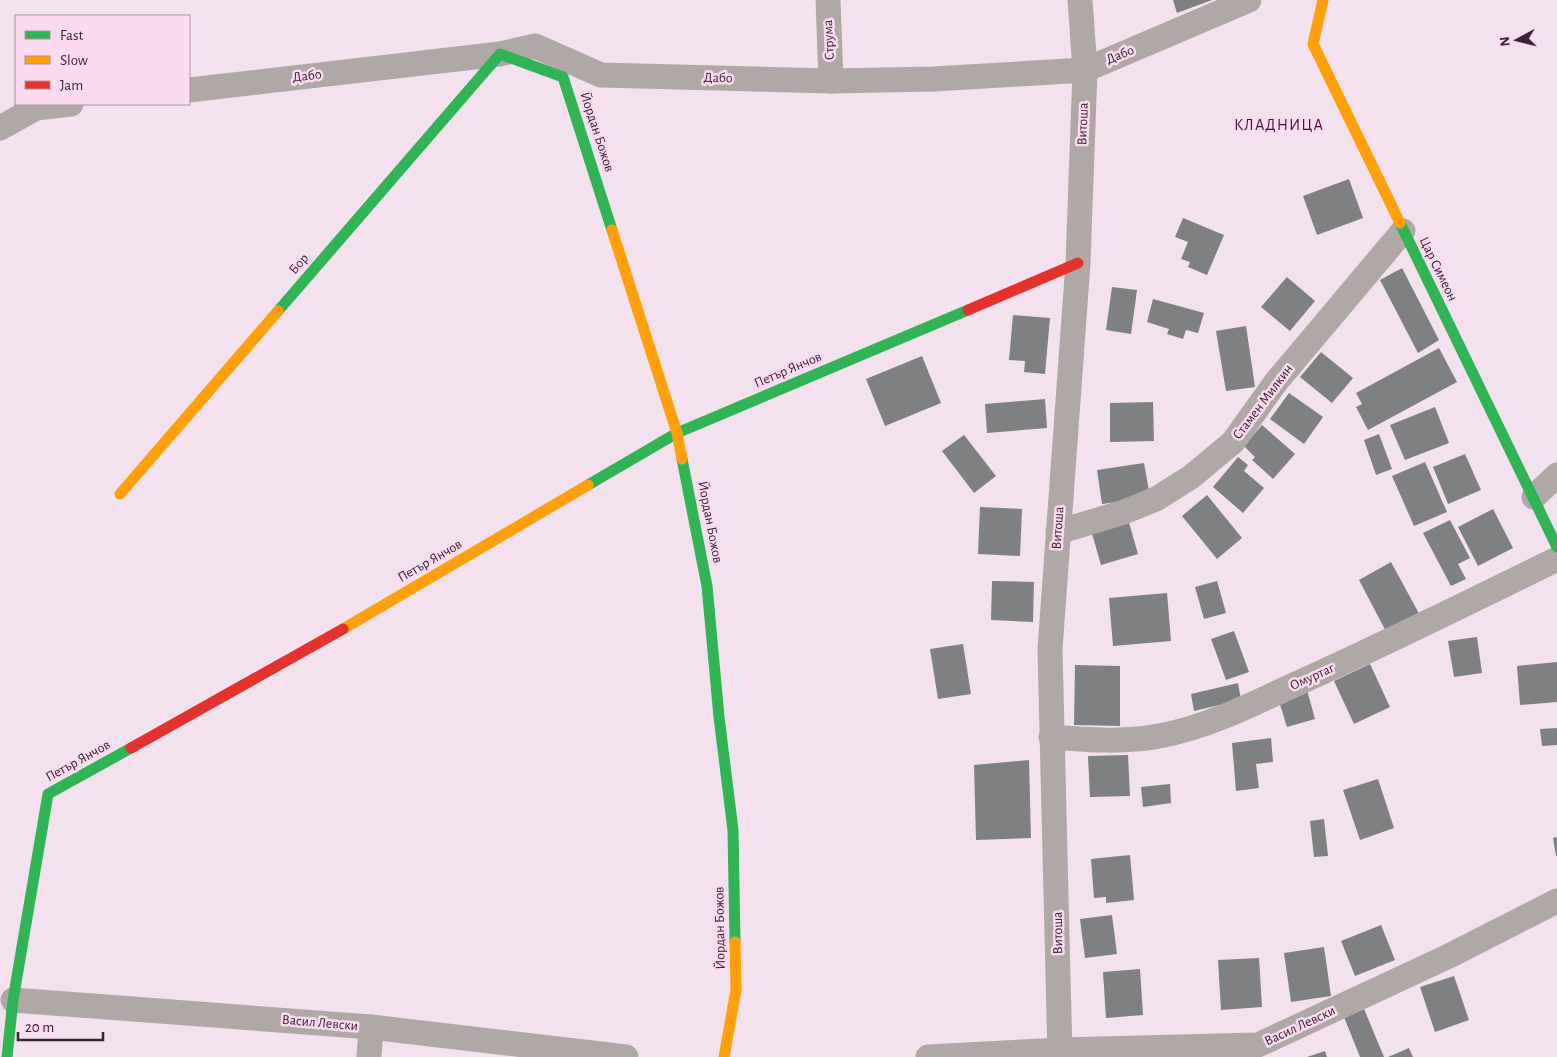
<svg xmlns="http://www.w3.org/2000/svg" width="1557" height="1057" font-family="'Alegreya Sans',sans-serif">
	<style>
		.building { fill: #7e8081 }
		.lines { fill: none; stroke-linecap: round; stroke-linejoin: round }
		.street { stroke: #b0a8a6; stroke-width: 25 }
		.fast { stroke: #30b455; stroke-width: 11 }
		.slow { stroke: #ff9f0a; stroke-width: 11 }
		.jam { stroke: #e5322d; stroke-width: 11 }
		.labels { text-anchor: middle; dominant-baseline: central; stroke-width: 5; stroke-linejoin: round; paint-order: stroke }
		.street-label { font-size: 14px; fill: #3d2134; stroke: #fadbef }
		.quarter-label { font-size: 16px; letter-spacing: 1px; fill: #4b0e3c; stroke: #fadbef }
	</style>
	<rect width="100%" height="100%" fill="#f3e2ed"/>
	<g class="building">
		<polygon points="1173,0 1212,0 1177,13"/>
		<polygon points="1349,179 1363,218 1317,235 1303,196"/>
		<polygon points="1183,218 1224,235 1207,275 1188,267 1190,262 1181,259 1188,242 1175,237"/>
		<polygon points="1402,268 1439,340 1418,353 1380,280"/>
		<polygon points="1287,277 1315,301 1290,331 1261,307"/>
		<polygon points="1112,287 1137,290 1131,334 1106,330"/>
		<polygon points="1153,299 1204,313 1198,333 1186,330 1183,339 1167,334 1169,329 1147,322"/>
		<polygon points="1013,315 1050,318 1045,374 1024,372 1025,361 1009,360"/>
		<polygon points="1246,326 1255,387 1226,391 1216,331"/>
		<polygon points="1439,348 1457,382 1368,430 1356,407 1362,404 1356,393"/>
		<polygon points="1321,352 1353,378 1332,403 1300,377"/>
		<polygon points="922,356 941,403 885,426 866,379"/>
		<polygon points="1289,393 1323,417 1304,444 1270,419"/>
		<polygon points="1045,399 1047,428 987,433 985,404"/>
		<polygon points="1153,402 1154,441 1110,442 1110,403"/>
		<polygon points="1435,407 1449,443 1405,460 1390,425"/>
		<polygon points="1262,425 1295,454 1273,479 1252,460 1255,457 1244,446"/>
		<polygon points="1379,434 1392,469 1376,475 1364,440"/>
		<polygon points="964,435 996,476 974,493 942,451"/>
		<polygon points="1465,454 1481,490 1448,504 1433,467"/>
		<polygon points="1238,457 1248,465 1244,471 1264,488 1243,513 1213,487"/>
		<polygon points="1425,462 1447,512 1414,526 1392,476"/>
		<polygon points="1144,463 1150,497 1102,504 1097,470"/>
		<polygon points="1207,495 1242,538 1217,559 1182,516"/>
		<polygon points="980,507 1022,509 1020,556 978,554"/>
		<polygon points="1493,509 1513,548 1478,566 1458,527"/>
		<polygon points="1128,519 1138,554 1101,565 1091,530"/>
		<polygon points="1450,520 1470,558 1458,564 1466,579 1451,586 1423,533"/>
		<polygon points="1391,562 1422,619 1389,637 1359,580"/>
		<polygon points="992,581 1034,582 1033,622 991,620"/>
		<polygon points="1217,581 1226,613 1204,619 1195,587"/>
		<polygon points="1167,593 1171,641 1113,646 1109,598"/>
		<polygon points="1234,631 1249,672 1226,680 1211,639"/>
		<polygon points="1477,637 1482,673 1454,677 1448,641"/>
		<polygon points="963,644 971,694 938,699 930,649"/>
		<polygon points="1557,662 1557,702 1520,705 1517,666"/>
		<polygon points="1370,664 1390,707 1354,724 1334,681"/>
		<polygon points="1075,665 1120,666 1120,726 1074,725"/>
		<polygon points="1238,683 1241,700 1194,711 1191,694"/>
		<polygon points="1307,690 1315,719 1287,727 1278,698"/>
		<polygon points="1557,728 1557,745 1542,746 1540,729"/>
		<polygon points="1271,738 1273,762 1256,764 1259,788 1236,791 1232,743"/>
		<polygon points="1128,755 1130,796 1090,797 1088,756"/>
		<polygon points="1029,760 1031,838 976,840 974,765"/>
		<polygon points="1378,779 1394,828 1360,840 1343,790"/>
		<polygon points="1170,784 1171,803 1143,807 1141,787"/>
		<polygon points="1324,819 1328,856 1314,857 1310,821"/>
		<polygon points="1557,837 1557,856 1556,856 1553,838"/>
		<polygon points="1130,855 1134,900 1106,903 1106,897 1094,898 1091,859"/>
		<polygon points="1112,915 1117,954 1085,958 1080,919"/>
		<polygon points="1381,925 1395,960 1355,976 1341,941"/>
		<polygon points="1324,947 1331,996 1291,1002 1284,953"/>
		<polygon points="1259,958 1262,1007 1221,1010 1218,960"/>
		<polygon points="1140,969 1143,1015 1106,1018 1103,972"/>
		<polygon points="1454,976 1469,1020 1435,1032 1420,987"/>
		<polygon points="1364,1009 1384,1057 1360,1057 1344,1017"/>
		<polygon points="1409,1048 1413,1057 1388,1057"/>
		<polygon points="1325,1051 1327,1057 1307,1057"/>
	</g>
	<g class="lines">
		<g class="street">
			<polyline points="828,0 831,81"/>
			<polyline points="189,90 500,54 535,46 601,75 831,81 934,79 1085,70 1249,0"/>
			<polyline points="0,128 36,108 71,104"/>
			<polyline points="1534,497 1557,475"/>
			<polyline points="1058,532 1124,512 1156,499 1191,477 1233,442 1276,382 1403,231"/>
			<path d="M 1051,737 C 1088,740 1128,743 1164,735 C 1210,726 1252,704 1294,685 C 1383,645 1470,602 1557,559"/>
			<polyline points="13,1000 371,1027 626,1057"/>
			<polyline points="369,1057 371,1027"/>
			<polyline points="928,1057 1060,1050 1258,1045 1449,956 1557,901"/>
			<polyline points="1060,1057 1050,649 1078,263 1085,70 1080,0"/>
		</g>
		<g class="fast">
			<polyline points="1400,223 1557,547"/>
			<polyline points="278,311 500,54 563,77 612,230"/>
			<polyline points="682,459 707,586 719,717 733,830 735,942"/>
			<polyline points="588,485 677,433 968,310"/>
			<polyline points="7,1057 13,1000 48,794 131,748"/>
		</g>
		<g class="slow">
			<polyline points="1323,0 1313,44 1400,223"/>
			<polyline points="612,230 677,433 682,459"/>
			<polyline points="120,494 278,311"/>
			<polyline points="343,629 588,485"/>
			<polyline points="724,1057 736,990 735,942"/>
		</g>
		<g class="jam">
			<polyline points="968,310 1078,263"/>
			<polyline points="131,748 343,629"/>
		</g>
	</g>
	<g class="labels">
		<g class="street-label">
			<text transform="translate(829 40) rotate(-93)">Струма</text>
			<text transform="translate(1120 55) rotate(-23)">Дабо</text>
			<text transform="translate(307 76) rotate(-7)">Дабо</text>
			<text transform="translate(718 78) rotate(1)">Дабо</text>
			<text transform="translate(1083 124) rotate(-88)">Витоша</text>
			<text transform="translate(597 132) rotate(72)">Йордан Божов</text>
			<text transform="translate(299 264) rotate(-49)">Бор</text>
			<text transform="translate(1438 269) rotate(64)">Цар Симеон</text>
			<text transform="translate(788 370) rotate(-23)">Петър Янчов</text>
			<text transform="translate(1263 402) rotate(-53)">Стамен Милкин</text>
			<text transform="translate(710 522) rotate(79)">Йордан Божов</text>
			<text transform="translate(1058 528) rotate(-86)">Витоша</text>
			<text transform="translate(430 561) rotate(-30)">Петър Янчов</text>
			<text transform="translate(1312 677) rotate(-24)">Омуртаг</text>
			<text transform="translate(78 761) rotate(-29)">Петър Янчов</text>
			<text transform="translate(720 928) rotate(-91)">Йордан Божов</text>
			<text transform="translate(1058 933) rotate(-91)">Витоша</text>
			<text transform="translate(320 1023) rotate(5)">Васил Левски</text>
			<text transform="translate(1300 1026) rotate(-25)">Васил Левски</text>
		</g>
		<g class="quarter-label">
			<text x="1279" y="125">КЛАДНИЦА</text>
		</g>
	</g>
	<rect x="15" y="15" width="175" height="90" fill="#fadbef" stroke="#ae91a4"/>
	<rect x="25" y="31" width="25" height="8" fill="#30b455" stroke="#ae91a4"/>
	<text x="60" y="40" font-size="15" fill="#3d2134">Fast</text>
	<rect x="25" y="56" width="25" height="8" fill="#ff9f0a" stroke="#ae91a4"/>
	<text x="60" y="65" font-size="15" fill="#3d2134">Slow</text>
	<rect x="25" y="81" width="25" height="8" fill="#e5322d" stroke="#ae91a4"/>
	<text x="60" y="90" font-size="15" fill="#3d2134">Jam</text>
	<g transform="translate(1517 40) rotate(263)" stroke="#fadbef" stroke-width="4" paint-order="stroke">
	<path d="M0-4L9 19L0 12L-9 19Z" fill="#3d2134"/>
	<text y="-8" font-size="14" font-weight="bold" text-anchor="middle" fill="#3d2134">N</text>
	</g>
	<path d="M18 1032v8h85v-8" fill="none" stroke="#3d2134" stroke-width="2.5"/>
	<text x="25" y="1032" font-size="15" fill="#3d2134" stroke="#fadbef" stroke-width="4" paint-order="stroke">20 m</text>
</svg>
